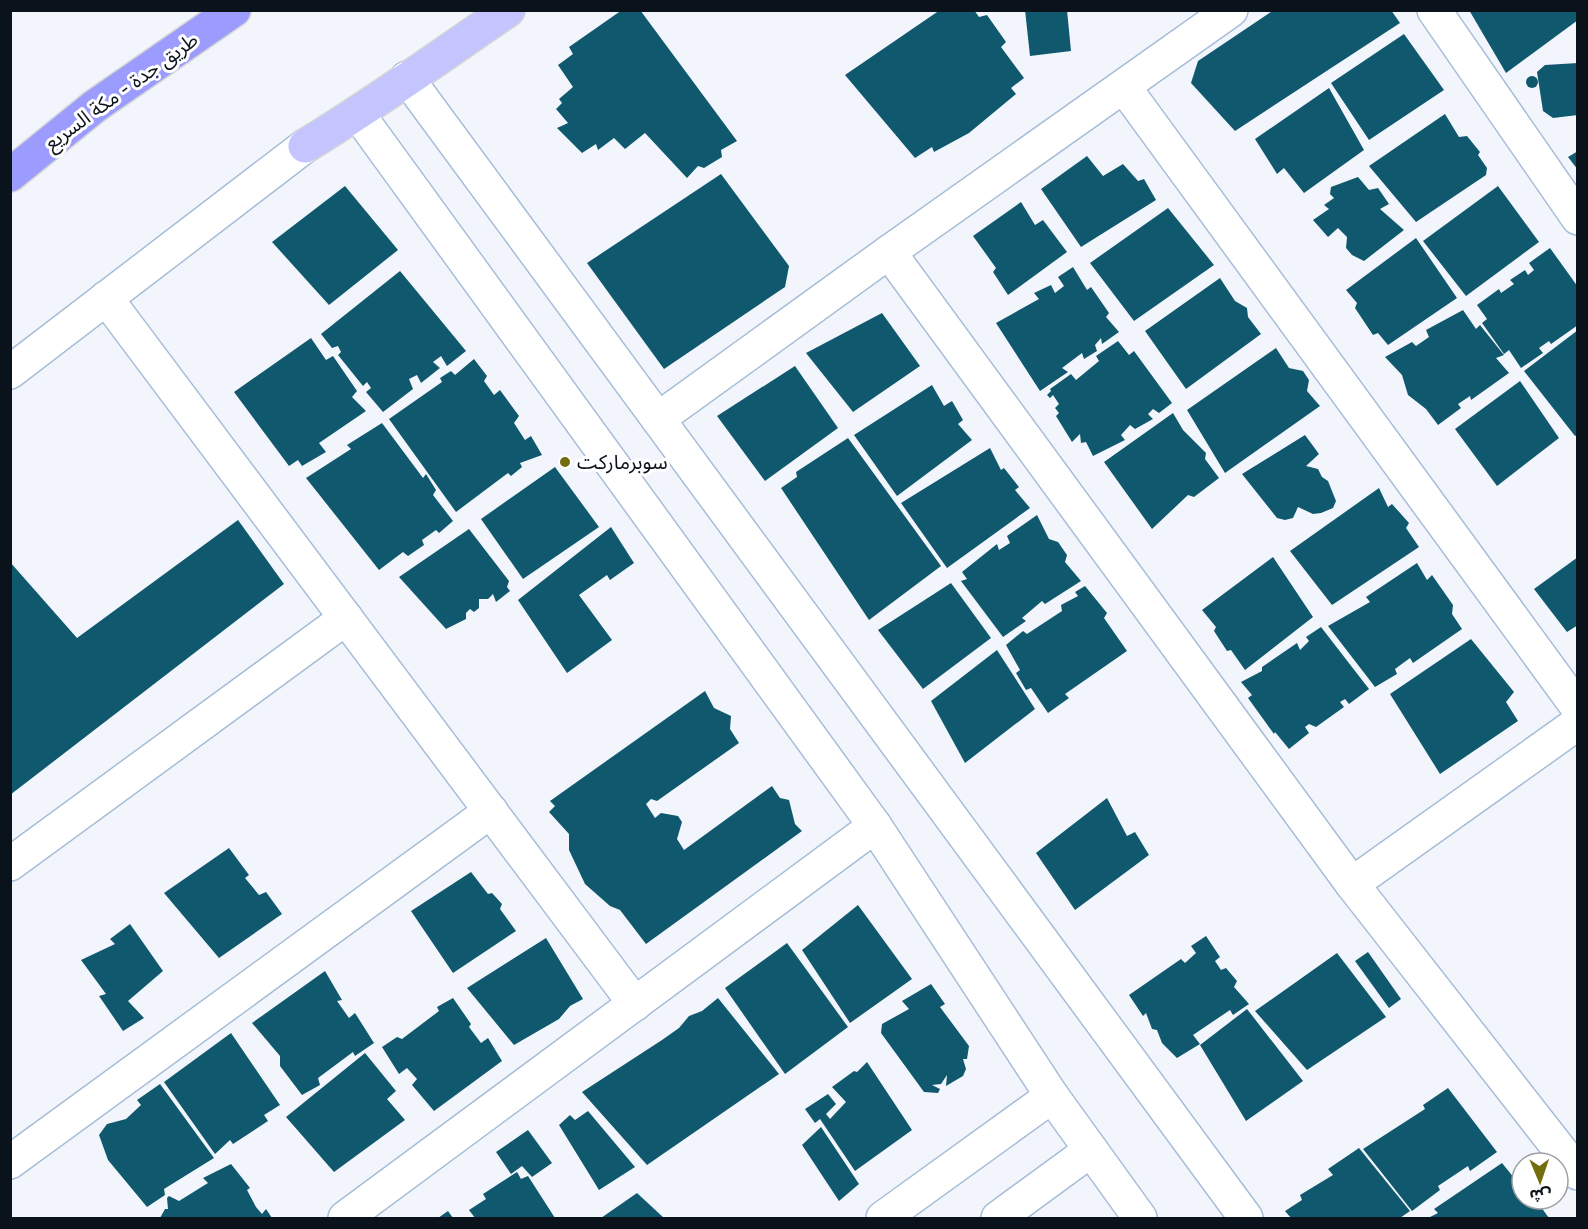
<svg xmlns="http://www.w3.org/2000/svg" width="1588" height="1229" font-family="'Roboto Serif','Noto Sans Arabic',serif">
	<style>
		.building { fill: #10586e }
		.lines { fill: none; stroke-linecap: round; stroke-linejoin: round }
		.minor-casing { stroke: #a7bdd8; stroke-width: 36 }
		.major-casing { stroke: #d3d4d6; stroke-width: 36 }
		.highway-casing { stroke: #d3d4d6; stroke-width: 36 }
		.minor { stroke: #fff; stroke-width: 33 }
		.major { stroke: #c4c4ff; stroke-width: 33 }
		.highway { stroke: #9c9cff; stroke-width: 33 }
		.poi-dot { fill: #736e0d; stroke: #fff; stroke-width: 2 }
		.labels { text-anchor: middle; dominant-baseline: central; stroke-width: 6; stroke-linejoin: round; paint-order: stroke }
		.street-label { font-size: 20px; fill: #0a121b; stroke: #fff }
		.poi-label { font-size: 20px; fill: #0a121b; stroke: #fff; text-anchor: start }
	</style>
	<rect width="100%" height="100%" fill="#f2f6fc"/>
	<g class="building">
		<polygon points="622,10 640,10 737,141 721,150 722,157 704,168 698,166 687,178 645,133 625,149 614,138 598,150 596,144 582,153 557,128 568,123 556,109 562,103 559,99 573,87 558,65 573,54 569,47"/>
		<polygon points="940,10 974,10 979,17 987,15 1006,42 1001,47 1024,78 1011,88 1016,94 969,133 934,152 932,147 915,158 845,75"/>
		<polygon points="1025,10 1067,10 1071,51 1030,56"/>
		<polygon points="1274,10 1391,10 1400,23 1235,131 1191,83 1198,61"/>
		<polygon points="1469,10 1578,10 1578,20 1506,73"/>
		<polygon points="1404,34 1444,90 1369,140 1331,83"/>
		<polygon points="1578,63 1578,115 1553,118 1543,111 1537,72 1545,65"/>
		<circle cx="1532" cy="82" r="6"/>
		<polygon points="1329,88 1364,150 1304,193 1284,168 1277,174 1255,139"/>
		<polygon points="1445,114 1459,137 1467,136 1480,152 1478,155 1487,168 1486,175 1416,222 1369,166"/>
		<polygon points="1578,151 1578,170 1568,157"/>
		<polygon points="1087,156 1103,176 1123,164 1138,181 1144,179 1156,200 1081,247 1041,189"/>
		<polygon points="721,174 789,266 785,287 664,369 587,263"/>
		<polygon points="1358,177 1369,190 1378,188 1389,204 1380,209 1404,230 1364,261 1352,255 1346,248 1347,237 1338,228 1328,237 1313,220 1329,209 1324,205 1334,198 1330,194 1331,187"/>
		<polygon points="345,186 398,250 329,305 272,242"/>
		<polygon points="1498,186 1539,242 1466,296 1423,241"/>
		<polygon points="1021,202 1035,225 1043,220 1067,252 1008,295 993,272 996,268 973,236"/>
		<polygon points="1168,208 1214,265 1134,321 1090,263"/>
		<polygon points="1416,238 1457,298 1388,345 1378,333 1373,335 1355,308 1357,303 1346,290"/>
		<polygon points="1550,248 1578,287 1578,325 1551,344 1549,341 1539,348 1543,353 1521,368 1509,350 1504,354 1482,323 1487,319 1477,305 1499,289 1501,293 1514,284 1510,280 1525,270 1528,275 1534,270 1529,263"/>
		<polygon points="1073,267 1087,290 1091,287 1109,313 1106,317 1119,332 1102,344 1101,338 1095,345 1097,351 1084,359 1082,353 1062,368 1068,372 1040,391 996,323 1039,299 1034,293 1051,285 1055,293 1064,286 1058,277"/>
		<polygon points="400,271 466,351 447,366 441,356 433,362 440,368 421,383 417,375 409,379 413,389 383,412 366,392 371,388 367,382 363,386 338,355 341,352 338,346 332,348 321,334"/>
		<polygon points="1220,278 1235,301 1247,308 1248,317 1261,334 1186,389 1145,331"/>
		<polygon points="1463,310 1476,329 1480,325 1504,355 1496,358 1509,373 1471,400 1470,396 1458,404 1461,408 1438,425 1426,409 1408,395 1402,375 1385,357 1412,342 1416,346 1429,337 1426,330"/>
		<polygon points="882,313 920,366 853,412 806,353"/>
		<polygon points="1578,330 1578,434 1575,436 1524,371"/>
		<polygon points="311,338 326,360 333,356 357,391 352,397 366,411 319,443 326,452 302,466 298,460 289,466 234,392"/>
		<polygon points="1118,341 1129,355 1134,351 1172,403 1159,413 1153,409 1148,414 1153,419 1135,429 1130,425 1121,435 1125,440 1093,456 1086,442 1081,443 1080,434 1072,442 1056,416 1059,413 1055,408 1059,404 1053,395 1050,398 1047,395 1051,391 1050,389 1071,374 1076,380 1099,361 1096,356"/>
		<polygon points="1276,348 1289,368 1303,371 1309,380 1307,391 1320,406 1225,473 1187,410"/>
		<polygon points="474,359 487,376 484,381 494,395 500,390 519,416 514,423 525,440 531,436 542,455 520,463 522,467 511,476 508,473 456,512 389,419 442,382 440,378 451,371 455,375"/>
		<polygon points="795,366 838,428 765,481 717,416"/>
		<polygon points="1520,381 1559,438 1497,486 1455,429"/>
		<polygon points="932,385 944,406 952,401 963,420 958,424 972,440 897,496 854,435"/>
		<polygon points="1173,413 1183,430 1206,453 1205,459 1219,478 1194,497 1188,495 1152,529 1104,462"/>
		<polygon points="382,423 423,478 426,474 436,490 433,495 453,521 439,533 436,530 422,540 424,545 408,556 403,552 379,570 306,478 351,449 347,445"/>
		<polygon points="1305,435 1319,454 1306,466 1318,469 1322,477 1328,481 1336,501 1333,508 1321,513 1313,514 1298,507 1293,518 1285,520 1277,518 1242,474"/>
		<polygon points="848,438 941,566 869,620 781,488 797,477 796,472"/>
		<polygon points="990,448 1001,470 1004,468 1019,487 1015,490 1030,508 947,568 901,503"/>
		<polygon points="555,467 599,527 523,579 481,519"/>
		<polygon points="1379,488 1388,507 1392,504 1409,523 1406,528 1419,547 1332,605 1290,551"/>
		<polygon points="1037,515 1049,539 1058,542 1067,555 1065,562 1081,581 1045,604 1042,601 1022,618 1026,621 1003,637 961,581 967,579 962,572 997,544 999,550 1010,543 1007,536"/>
		<polygon points="238,520 284,584 10,795 10,562 77,638"/>
		<polygon points="611,527 634,563 610,580 607,575 579,595 612,640 567,673 518,600"/>
		<polygon points="469,529 509,581 507,587 510,591 496,602 493,594 488,599 479,599 479,608 474,612 470,609 466,613 466,619 446,629 399,577"/>
		<polygon points="1273,557 1313,617 1245,670 1231,650 1227,651 1214,631 1216,627 1202,610"/>
		<polygon points="1578,557 1578,625 1567,632 1534,589"/>
		<polygon points="1417,563 1427,580 1432,575 1453,605 1452,614 1462,629 1413,663 1410,658 1395,669 1397,674 1375,687 1328,626 1370,602 1366,597"/>
		<polygon points="951,583 991,638 923,689 878,630"/>
		<polygon points="1085,586 1107,613 1104,618 1127,651 1065,694 1069,698 1048,713 1031,688 1026,690 1016,673 1020,670 1006,645 1023,631 1027,634 1062,611 1061,605 1078,596 1075,592"/>
		<polygon points="1321,627 1369,689 1349,704 1345,699 1340,702 1344,707 1316,727 1309,724 1305,727 1309,733 1289,749 1275,732 1274,734 1248,698 1252,695 1241,682 1262,671 1262,667 1297,643 1300,650 1309,641 1306,637"/>
		<polygon points="1471,639 1514,692 1506,702 1518,721 1440,774 1390,694"/>
		<polygon points="997,650 1035,709 965,763 931,701"/>
		<polygon points="705,691 714,708 731,716 730,729 739,743 657,801 651,799 646,804 655,818 661,813 678,816 682,822 677,839 684,850 772,786 780,798 789,800 795,824 802,831 646,944 620,910 610,906 585,884 569,850 569,834 549,812 555,806 550,801"/>
		<polygon points="1107,798 1127,836 1135,832 1149,855 1075,910 1036,853"/>
		<polygon points="229,848 249,875 245,878 259,895 266,892 282,914 219,958 164,893"/>
		<polygon points="471,872 488,894 492,893 502,904 500,909 516,931 453,973 411,911"/>
		<polygon points="858,905 912,979 850,1023 802,950"/>
		<polygon points="130,924 163,971 128,1001 144,1018 123,1031 99,996 106,994 81,960 115,944 110,939"/>
		<polygon points="1206,936 1220,957 1215,961 1221,970 1226,968 1237,981 1234,987 1249,1004 1233,1015 1230,1010 1193,1035 1200,1044 1177,1058 1162,1043 1157,1030 1152,1029 1146,1013 1143,1016 1129,995 1181,959 1185,963 1196,953 1191,946"/>
		<polygon points="546,938 583,999 570,1006 559,1019 514,1045 467,988"/>
		<polygon points="787,943 848,1027 785,1074 725,988"/>
		<polygon points="1368,952 1401,999 1389,1008 1355,961"/>
		<polygon points="1337,953 1386,1017 1307,1070 1255,1011"/>
		<polygon points="325,971 342,1000 337,1001 349,1018 355,1013 374,1043 355,1056 353,1052 318,1078 320,1085 302,1095 280,1066 280,1056 252,1023"/>
		<polygon points="931,984 945,1004 940,1007 969,1046 967,1059 963,1059 966,1069 963,1076 946,1086 947,1075 941,1084 932,1085 940,1089 938,1093 924,1092 881,1033 882,1024 909,1009 902,1001"/>
		<polygon points="453,998 471,1024 469,1027 481,1043 488,1038 502,1061 434,1111 412,1085 417,1079 407,1068 399,1074 382,1047 397,1037 402,1039 439,1011 437,1007"/>
		<polygon points="718,998 779,1074 647,1165 582,1092 662,1040 679,1028 689,1016 702,1011"/>
		<polygon points="1247,1009 1303,1081 1246,1121 1200,1045"/>
		<polygon points="231,1033 280,1105 264,1115 268,1121 233,1144 230,1140 215,1154 164,1082"/>
		<polygon points="365,1053 396,1091 387,1099 405,1120 334,1172 286,1117"/>
		<polygon points="867,1062 912,1130 855,1171 820,1119 815,1123 805,1109 828,1094 836,1104 826,1114 830,1119 846,1102 832,1087 854,1071 857,1072"/>
		<polygon points="160,1084 214,1158 164,1189 165,1195 147,1207 108,1160 99,1135 107,1124 126,1119 141,1105 137,1100"/>
		<polygon points="1448,1088 1497,1152 1470,1171 1468,1166 1438,1186 1440,1190 1412,1211 1363,1149 1425,1109 1423,1105"/>
		<polygon points="588,1111 635,1167 599,1190 559,1125 570,1115 575,1120"/>
		<polygon points="821,1127 859,1184 839,1201 802,1145"/>
		<polygon points="528,1130 552,1163 532,1177 522,1166 511,1174 496,1152"/>
		<polygon points="1359,1148 1410,1211 1400,1218 1291,1218 1285,1211 1302,1200 1300,1195 1333,1175 1328,1169"/>
		<polygon points="1502,1163 1519,1184 1514,1185 1522,1194 1522,1199 1535,1199 1549,1218 1428,1218 1438,1213 1434,1209"/>
		<polygon points="231,1164 250,1188 247,1190 256,1207 262,1214 266,1209 272,1218 160,1218 165,1209 168,1209 167,1198 169,1196 179,1201 208,1183 203,1178"/>
		<polygon points="517,1172 521,1179 528,1176 555,1218 475,1218 469,1210 486,1199 483,1194"/>
		<polygon points="637,1193 664,1218 601,1218"/>
		<polygon points="448,1211 453,1218 438,1218"/>
	</g>
	<g class="lines">
		<defs>
			<g id="minor">
				<polyline points="1434,10 1578,218"/>
				<polyline points="407,78 1246,1218"/>
				<polyline points="1124,87 1578,708"/>
				<polyline points="358,114 875,826 1052,1096 1140,1218"/>
				<polyline points="889,252 1352,884 1578,1173"/>
				<polyline points="106,298 635,1004"/>
				<polyline points="10,372 305,146"/>
				<polyline points="658,419 889,252 1231,10"/>
				<polyline points="10,864 346,618"/>
				<polyline points="1352,884 1578,723"/>
				<polyline points="10,1162 491,811"/>
				<polyline points="345,1218 875,826"/>
				<polyline points="883,1218 1052,1096"/>
				<polyline points="998,1218 1091,1150"/>
			</g>
			<path id="major" d="M 305,146 C 375,104 440,56 508,10"/>
			<polyline id="highway" points="10,175 95,106 234,10"/>
		</defs>
		<use href="#minor" class="minor-casing"/>
		<use href="#major" class="major-casing"/>
		<use href="#highway" class="highway-casing"/>
		<use href="#minor" class="minor"/>
		<use href="#major" class="major"/>
		<use href="#highway" class="highway"/>
	</g>
	<circle class="poi-dot" cx="565" cy="462" r="6"/>
	<g class="labels">
		<g class="street-label">
			<text transform="translate(121 91) rotate(-36)">طريق جدة - مكة السريع</text>
		</g>
		<g class="poi-label">
			<text x="577" y="462">سوبرماركت</text>
		</g>
	</g>
	<rect width="1588" height="1229" fill="none" stroke="#0a121b" stroke-width="24"/>
	<g transform="translate(1540 1181) rotate(178)"><circle r="28" fill="#ffffff" stroke="#9da0a4" stroke-width="1.5"/>
	<path d="M0-4.5L10 22L0 15L-10 22Z" fill="#736e0d"/>
	<text y="-9" font-size="16" font-weight="bold" text-anchor="middle" fill="#0a121b">ش</text>
	</g>
</svg>
